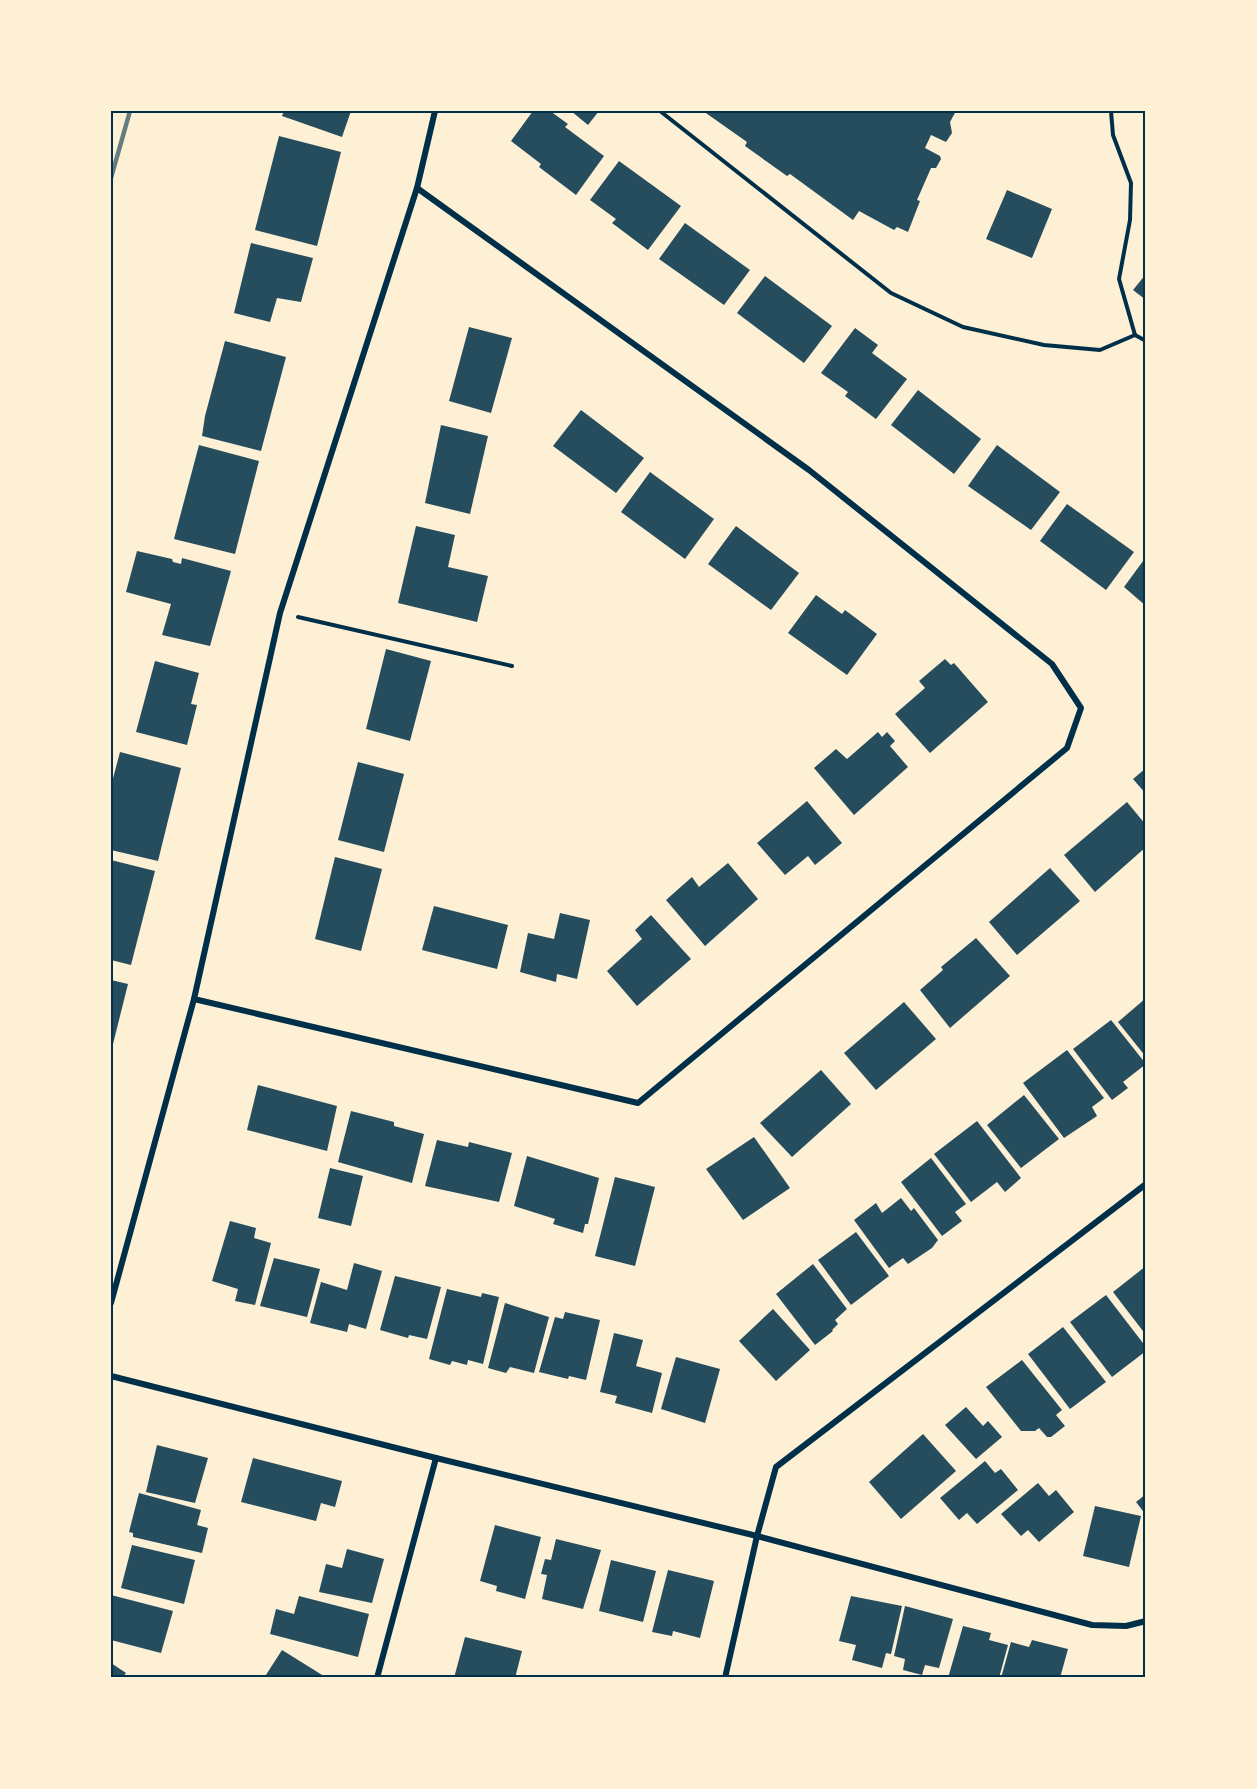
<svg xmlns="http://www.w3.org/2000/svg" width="1257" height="1789" font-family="'Titillium Web',sans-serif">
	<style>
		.building { fill: #264d5e }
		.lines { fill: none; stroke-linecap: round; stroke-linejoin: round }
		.path { stroke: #003049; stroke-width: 4 }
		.minor { stroke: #003049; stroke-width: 6 }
		.rail { stroke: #657d81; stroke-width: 4.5 }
		.neatline { fill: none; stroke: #003049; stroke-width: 2 }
	</style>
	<rect width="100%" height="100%" fill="#fdf0d5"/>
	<g class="building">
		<polygon points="284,111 351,111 342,137 282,116"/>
		<polygon points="533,111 550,111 568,124 565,127 604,156 576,195 539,167 541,164 511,141"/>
		<polygon points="571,111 599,111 588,125"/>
		<polygon points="703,111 873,112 956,111 950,122 952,133 946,142 931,135 925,148 940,156 941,159 936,168 931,168 917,200 920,201 908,232 897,227 894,230 859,211 853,220 790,174 787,176 745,146 747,142"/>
		<polygon points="279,136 341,152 317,246 255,230"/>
		<polygon points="619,161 681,206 648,250 612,223 616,219 590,200"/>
		<polygon points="1007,190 1052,209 1032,258 986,239"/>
		<polygon points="685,223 750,270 724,305 659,259"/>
		<polygon points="251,243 313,258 301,302 277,298 270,322 234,313"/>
		<polygon points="1146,274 1146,300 1133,290"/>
		<polygon points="765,276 832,326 804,363 737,313"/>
		<polygon points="469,327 512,338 491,413 449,401"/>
		<polygon points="855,328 878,345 872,353 907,379 876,419 845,396 848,392 821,373"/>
		<polygon points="225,341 286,357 261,451 202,436 205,416"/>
		<polygon points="918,390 981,439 954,474 891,425"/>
		<polygon points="581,410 644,458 616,493 553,446"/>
		<polygon points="441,425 488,436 470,514 425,503"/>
		<polygon points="199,445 259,461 235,554 174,539"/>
		<polygon points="997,445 1060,492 1031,530 968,486"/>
		<polygon points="650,472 714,519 685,559 621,512"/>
		<polygon points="1067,504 1134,552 1106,590 1040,541"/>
		<polygon points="416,526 455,535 448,567 488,576 477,622 398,603"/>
		<polygon points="736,526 799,573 771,610 708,564"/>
		<polygon points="137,551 172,559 173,562 181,564 182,558 231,571 210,646 162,635 171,604 126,592"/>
		<polygon points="1146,557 1146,606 1124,587"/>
		<polygon points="816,595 842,614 845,610 877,634 847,675 788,633"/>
		<polygon points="386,649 431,661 410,741 366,729"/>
		<polygon points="945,659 951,665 954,663 988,702 930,753 895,714 925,688 919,681"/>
		<polygon points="155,661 199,673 191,704 197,705 187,745 136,732"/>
		<polygon points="878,732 882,737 887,732 895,741 890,746 908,767 854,815 814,768 836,749 847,759"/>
		<polygon points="120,752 181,768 158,861 111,850 111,786"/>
		<polygon points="358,762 404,774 384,852 338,840"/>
		<polygon points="1146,768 1146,794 1133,779"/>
		<polygon points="807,801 842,843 815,865 808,856 785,875 757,843"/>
		<polygon points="1127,802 1146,825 1146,847 1095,892 1064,855"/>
		<polygon points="335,857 382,869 361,951 315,939"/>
		<polygon points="111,860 155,871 131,965 111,960"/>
		<polygon points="728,863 758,899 705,946 666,900 692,877 699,887"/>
		<polygon points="1050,868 1080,901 1017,955 989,922"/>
		<polygon points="434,906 508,925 497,969 422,950"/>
		<polygon points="560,913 590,920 577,979 557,974 556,982 520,972 528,933 554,939"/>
		<polygon points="651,915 691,959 637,1006 607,971 642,939 635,930"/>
		<polygon points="976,938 1010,976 950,1028 920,990 943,970 941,967"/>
		<polygon points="111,980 128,984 112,1048 111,1048"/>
		<polygon points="1146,998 1146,1057 1118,1022"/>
		<polygon points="904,1002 936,1039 876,1090 844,1053"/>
		<polygon points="1111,1020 1146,1064 1123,1082 1128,1088 1112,1100 1073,1049"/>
		<polygon points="1067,1050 1104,1098 1092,1107 1097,1116 1064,1138 1023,1083"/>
		<polygon points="821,1070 851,1104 792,1157 760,1123"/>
		<polygon points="258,1085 337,1106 327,1151 247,1130"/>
		<polygon points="1024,1095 1059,1139 1021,1168 987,1125"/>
		<polygon points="351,1111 394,1122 394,1126 424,1134 412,1183 338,1162"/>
		<polygon points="977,1121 1021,1178 1005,1192 997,1182 971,1202 934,1154"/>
		<polygon points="754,1137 790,1188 743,1220 706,1169"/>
		<polygon points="437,1140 468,1147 469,1142 512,1153 499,1202 425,1186"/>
		<polygon points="527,1156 599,1178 588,1224 585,1224 583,1233 553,1224 555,1219 514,1206"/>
		<polygon points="931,1158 966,1204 955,1212 962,1221 942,1236 901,1182"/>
		<polygon points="330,1168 363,1176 351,1226 318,1218"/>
		<polygon points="615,1177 655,1187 635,1266 595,1256"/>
		<polygon points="901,1198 911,1211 914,1208 938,1240 932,1248 908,1264 903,1258 889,1268 854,1220 876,1203 882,1213"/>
		<polygon points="230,1221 256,1228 254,1238 271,1243 255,1305 235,1301 238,1289 212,1281"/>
		<polygon points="856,1232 889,1276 851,1305 818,1260"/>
		<polygon points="274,1258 320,1269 307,1317 260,1306"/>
		<polygon points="354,1263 382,1271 366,1329 349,1324 347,1332 310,1323 321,1282 347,1290"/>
		<polygon points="813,1264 847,1309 835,1320 838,1324 832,1330 833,1331 815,1345 776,1294"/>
		<polygon points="1146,1266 1146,1335 1113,1292"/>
		<polygon points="395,1276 441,1287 427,1339 409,1335 408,1338 380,1330"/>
		<polygon points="447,1289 481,1297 482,1293 499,1297 483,1364 468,1360 467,1365 452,1361 450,1365 429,1359"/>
		<polygon points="1106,1295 1146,1347 1146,1351 1112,1377 1070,1322"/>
		<polygon points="505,1303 549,1317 534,1373 510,1367 506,1373 488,1368"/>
		<polygon points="773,1309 810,1350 776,1381 739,1341"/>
		<polygon points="565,1312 600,1320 586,1380 569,1376 568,1379 539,1372 555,1317 563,1319"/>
		<polygon points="1063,1327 1106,1382 1070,1409 1028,1354"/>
		<polygon points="614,1333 643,1340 636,1366 662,1373 652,1413 615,1403 617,1396 600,1392"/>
		<polygon points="676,1357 720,1369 705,1423 661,1409"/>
		<polygon points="1022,1360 1062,1410 1056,1415 1065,1426 1051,1437 1047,1437 1039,1428 1035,1431 1021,1431 986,1387"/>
		<polygon points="966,1407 983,1426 988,1421 1002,1437 976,1459 945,1425"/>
		<polygon points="923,1434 956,1471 901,1519 869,1482"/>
		<polygon points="157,1445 208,1458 195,1503 146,1492"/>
		<polygon points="253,1458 342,1481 335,1507 321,1503 316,1521 241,1502"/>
		<polygon points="985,1461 995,1473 1001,1469 1018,1490 977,1524 967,1513 959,1520 940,1498"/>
		<polygon points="1038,1483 1049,1496 1056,1490 1074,1512 1039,1542 1028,1530 1021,1536 1001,1514"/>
		<polygon points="139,1493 201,1510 197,1525 208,1528 202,1553 133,1537 133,1533 129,1532"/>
		<polygon points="1146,1494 1146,1515 1136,1502"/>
		<polygon points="1095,1506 1141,1516 1129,1567 1083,1556"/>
		<polygon points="495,1525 541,1537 525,1599 496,1591 497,1586 480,1581"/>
		<polygon points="556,1539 601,1550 583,1609 542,1599 547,1575 541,1574 545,1559 551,1560"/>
		<polygon points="132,1545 195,1560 184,1604 121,1588"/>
		<polygon points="347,1549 384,1559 372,1603 319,1592 326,1564 342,1568"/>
		<polygon points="611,1560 656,1571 643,1622 599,1611"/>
		<polygon points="668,1570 714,1581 700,1638 673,1631 672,1636 652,1632"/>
		<polygon points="111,1595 173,1611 161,1653 111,1640"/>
		<polygon points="299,1596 369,1614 358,1657 270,1634 276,1609 294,1614"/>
		<polygon points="851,1596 902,1606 891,1654 886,1653 882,1668 852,1660 856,1645 839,1641"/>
		<polygon points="905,1606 953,1619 939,1668 925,1665 922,1675 903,1670 905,1659 894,1656"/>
		<polygon points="963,1626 991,1633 989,1640 1008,1645 999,1678 948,1678"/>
		<polygon points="465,1637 522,1651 515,1678 454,1678"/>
		<polygon points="1032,1640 1068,1649 1060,1678 1001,1678 1011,1642 1029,1647"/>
		<polygon points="282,1650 327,1678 264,1678"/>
		<polygon points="111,1663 126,1673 122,1678 111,1678"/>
	</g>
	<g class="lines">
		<g class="path">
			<polyline points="660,111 891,293 963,327 1044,345 1100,350 1135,335 1146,341"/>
			<polyline points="1111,111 1113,135 1131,183 1130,220 1119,279 1135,335"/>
			<polyline points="298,617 512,666"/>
		</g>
		<g class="minor">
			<polyline points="194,999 638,1103 1067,748 1081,708 1052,664 809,470 417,188"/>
			<polyline points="111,1303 194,999 280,613 417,188 435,111"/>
			<polyline points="111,1376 436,1458 757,1536 1092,1625 1126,1626 1146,1621"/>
			<polyline points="377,1678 436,1458"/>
			<polyline points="725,1678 757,1536 776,1467 1146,1184"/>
		</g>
		<polyline class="rail" points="111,178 130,111"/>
	</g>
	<rect width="1257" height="1789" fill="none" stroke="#fdf0d5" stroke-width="225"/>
	<rect x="112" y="112" width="1032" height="1564" class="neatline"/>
</svg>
